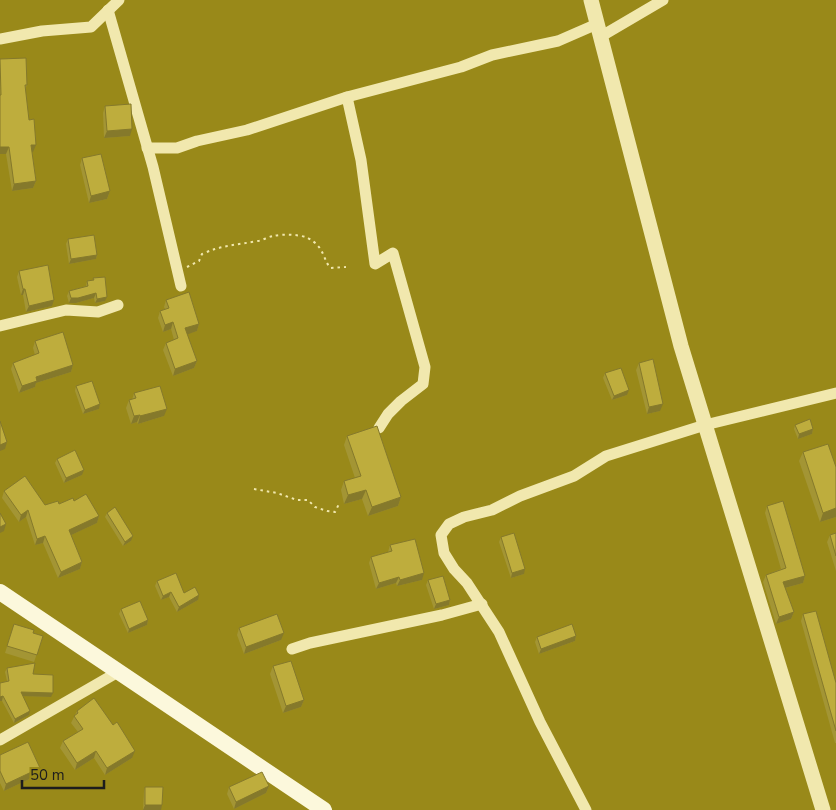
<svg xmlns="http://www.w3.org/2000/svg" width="836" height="810" font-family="'Nunito Sans',sans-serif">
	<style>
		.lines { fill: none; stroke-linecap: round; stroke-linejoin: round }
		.path { stroke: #f1e8ae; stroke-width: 2; stroke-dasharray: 2.5 4; stroke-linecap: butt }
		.minor { stroke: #f1e8ae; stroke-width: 11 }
		.tertiary { stroke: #f1e8ae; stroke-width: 15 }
		.secondary { stroke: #fcf8dc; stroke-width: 16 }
		.wall { fill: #a39534 }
		.shaded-wall { fill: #85792b }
		.building { fill: #bead3d; stroke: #85792b }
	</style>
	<rect width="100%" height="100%" fill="#998919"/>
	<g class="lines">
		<g class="path">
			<path d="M 187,267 L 199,261 L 202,254 C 222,245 236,245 258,241 C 263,240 268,237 273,236 C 282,234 299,234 308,238 C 324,247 322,256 330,268 L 346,267"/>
			<polyline points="254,489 277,493 297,500 308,500 315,507 327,511 335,512 339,504"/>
		</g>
		<g class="minor">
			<polyline points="108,10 153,167 181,286"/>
			<polyline points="600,37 663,0"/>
			<polyline points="0,39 42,31 91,27 119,0"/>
			<polyline points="347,97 361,160 375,264 393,253 425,367 423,384 401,401 388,414 379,428"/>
			<polyline points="147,148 177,148 197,141 247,130 347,97 461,67 492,55 558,41 597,24"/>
			<polyline points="0,326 66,310 98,312 118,305"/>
			<polyline points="292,649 310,643 442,615 482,604"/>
			<polyline points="0,740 118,672"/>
			<polyline points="586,810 540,722 499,632 467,583 454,569 444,553 441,535 449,524 464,517 492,510 520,496 574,476 606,456 705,425 836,393"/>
		</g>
		<polyline class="tertiary" points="591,0 681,346 823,810"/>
		<polyline class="secondary" points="0,592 324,810"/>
	</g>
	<g class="wall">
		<polygon points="0,59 27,85 25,89 33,152 32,152 36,181 33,188 12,191 6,154 0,154"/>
		<polygon points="105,106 130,136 104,138 103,113"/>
		<polygon points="82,158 110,191 107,199 89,203 80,165"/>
		<polygon points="68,239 97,255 96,259 69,264 66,244"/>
		<polygon points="19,271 52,306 26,312 23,295 21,295 17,277"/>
		<polygon points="93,278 105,301 95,303 94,298 76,303 69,303 67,296 69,291 86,286 87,281 93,280"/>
		<polygon points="166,300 199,324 197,331 187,334 197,361 194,368 173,376 163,350 166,343 174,340 171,329 163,332 158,318 160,311 165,309 164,307"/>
		<polygon points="35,341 73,365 71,372 36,383 35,387 19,393 11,369 13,363 35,355 33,348"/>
		<polygon points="639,363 660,411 647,414 636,370"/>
		<polygon points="605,373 627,395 612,400 603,378"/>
		<polygon points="76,386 99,409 83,414 75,391"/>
		<polygon points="134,393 164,416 138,424 137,422 131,424 126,408 129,400 132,400"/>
		<polygon points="795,425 813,429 812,434 798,439 794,429"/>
		<polygon points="347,436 401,497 398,506 368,516 362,499 344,504 341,490 344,481 355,478 344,445"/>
		<polygon points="803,452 836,467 836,517 820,522 799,461"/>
		<polygon points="57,459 82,475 64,483 55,463"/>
		<polygon points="4,491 45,505 74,501 99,516 97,523 71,535 82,562 80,569 58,578 43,543 35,545 26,517 19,522 2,498"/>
		<polygon points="767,506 805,576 803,583 785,588 794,612 791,619 776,624 763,582 766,575 781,569 765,513"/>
		<polygon points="107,513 131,541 123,546 105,517"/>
		<polygon points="836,533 836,571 827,542 830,535"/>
		<polygon points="501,537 524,574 511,578 499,542"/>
		<polygon points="390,545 422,580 397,586 396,583 376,589 369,563 371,557 388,552"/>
		<polygon points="428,580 450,600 449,605 434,609 426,585"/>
		<polygon points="157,581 184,593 198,600 177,612 169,597 161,600 155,586"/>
		<polygon points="121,609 148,620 147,625 128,633 119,614"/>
		<polygon points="803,614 836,683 836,743 835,743 801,621"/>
		<polygon points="14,624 33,633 43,636 34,662 5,653"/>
		<polygon points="239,628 281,640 244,654 237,635"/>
		<polygon points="576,636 575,641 539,654 535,642 537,637"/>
		<polygon points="273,666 304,700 301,707 283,713 270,674"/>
		<polygon points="7,668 33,674 51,697 23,696 29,715 14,723 2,701 0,701 0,683 7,681 5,672"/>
		<polygon points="77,711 132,758 105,775 94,758 75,770 60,748 63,741 78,732 71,723"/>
		<polygon points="0,755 38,775 4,791 0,783"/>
		<polygon points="269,786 266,793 234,809 227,794 229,787"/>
		<polygon points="145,787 161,810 143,810 144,791"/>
	</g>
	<g class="shaded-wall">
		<polygon points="132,129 130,136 104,138 107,131"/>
		<polygon points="31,145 36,145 33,152 28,152"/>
		<polygon points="0,147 9,147 6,154 0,154"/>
		<polygon points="36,181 33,188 12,191 14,184"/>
		<polygon points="110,191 107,199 89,203 91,196"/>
		<polygon points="97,255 96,259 69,264 71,259"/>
		<polygon points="23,289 25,289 23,295 21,295"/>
		<polygon points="96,293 94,298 76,303 69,303 71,298"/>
		<polygon points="107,297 105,301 95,303 97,299"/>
		<polygon points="54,300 52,306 26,312 29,306"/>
		<polygon points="173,322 171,329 163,332 165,325"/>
		<polygon points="199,324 197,331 183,336 185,328"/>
		<polygon points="197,361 194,368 173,376 175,369"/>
		<polygon points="73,365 71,372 36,383 35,387 19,393 22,386 36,377"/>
		<polygon points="629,390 627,395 612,400 614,396"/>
		<polygon points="100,404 99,409 83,414 85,410"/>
		<polygon points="663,404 660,411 647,414 649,407"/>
		<polygon points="167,409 164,416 138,424 140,416"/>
		<polygon points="140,415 137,422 131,424 134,416"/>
		<polygon points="813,429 812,434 798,439 799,434"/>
		<polygon points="7,442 5,449 0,451 0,445"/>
		<polygon points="84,470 82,475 64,483 66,478"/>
		<polygon points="366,490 362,499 344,504 348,495"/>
		<polygon points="401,497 398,506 368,516 372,507"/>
		<polygon points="836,508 836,517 820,522 823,513"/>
		<polygon points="28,510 26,517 19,522 21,515"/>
		<polygon points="99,516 97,523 67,537 69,530"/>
		<polygon points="6,524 4,531 0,533 0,527"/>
		<polygon points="45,536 43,543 35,545 37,539"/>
		<polygon points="133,536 131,541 123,546 125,542"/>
		<polygon points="82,562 80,569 58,578 61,572"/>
		<polygon points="525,569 524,574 511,578 512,573"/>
		<polygon points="424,573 422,580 397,586 400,580"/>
		<polygon points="805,576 803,583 781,589 783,582"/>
		<polygon points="399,577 396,583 376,589 379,583"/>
		<polygon points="171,592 169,597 161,600 163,596"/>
		<polygon points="199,595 198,600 177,612 179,607"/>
		<polygon points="450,600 449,605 434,609 436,604"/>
		<polygon points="794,612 791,619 776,624 779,617"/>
		<polygon points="148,620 147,625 128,633 129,629"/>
		<polygon points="284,633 281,640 244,654 246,647"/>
		<polygon points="576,636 575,641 539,654 541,649"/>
		<polygon points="21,692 53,693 51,697 19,696"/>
		<polygon points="3,696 2,701 0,701 0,697"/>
		<polygon points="304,700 301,707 283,713 286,706"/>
		<polygon points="30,711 29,715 14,723 15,719"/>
		<polygon points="96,751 94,758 75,770 77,763"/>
		<polygon points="135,751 132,758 105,775 107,768"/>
		<polygon points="40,768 38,775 4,791 6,784"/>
		<polygon points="269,786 266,793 234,809 236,802"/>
		<polygon points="145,805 162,805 161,810 143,810"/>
	</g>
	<g class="building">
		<polygon points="26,58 27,85 25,85 29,120 34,119 36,145 31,145 36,181 14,184 9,147 0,147 0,95 1,95 0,59"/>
		<polygon points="131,104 132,129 107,131 105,106"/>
		<polygon points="101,154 110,191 91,196 82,158"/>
		<polygon points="94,235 97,255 71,259 68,239"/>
		<polygon points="48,265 54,300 29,306 25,289 23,289 19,271"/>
		<polygon points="105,277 107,297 97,299 96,293 78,298 71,298 69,291 88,286 87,281 94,280 93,278"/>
		<polygon points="189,292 199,324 185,328 197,361 175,369 166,343 178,338 173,322 165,325 160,311 169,308 166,300"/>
		<polygon points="63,332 73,365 36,377 37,381 22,386 13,363 39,353 35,341"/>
		<polygon points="653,359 663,404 649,407 639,363"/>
		<polygon points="621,368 629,390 614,396 605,373"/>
		<polygon points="92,381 100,404 85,410 76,386"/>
		<polygon points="160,386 167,409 140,416 140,415 134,416 129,400 136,398 134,393"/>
		<polygon points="810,419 813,429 799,434 795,425"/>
		<polygon points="0,421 7,442 0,445"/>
		<polygon points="377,426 401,497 372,507 366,490 348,495 344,481 361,476 347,436"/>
		<polygon points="828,444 836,467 836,508 823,513 803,452"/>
		<polygon points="75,450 84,470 66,478 57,459"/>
		<polygon points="25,476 45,505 58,501 59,504 73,498 74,501 86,494 99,516 69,530 82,562 61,572 45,536 37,539 28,510 21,515 4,491"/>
		<polygon points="783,501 805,576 783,582 794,612 779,617 766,575 786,568 767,506"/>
		<polygon points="115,507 133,536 125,542 107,513"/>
		<polygon points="0,513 6,524 0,527"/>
		<polygon points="514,533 525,569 512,573 501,537"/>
		<polygon points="836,533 836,556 830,535"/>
		<polygon points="415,539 424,573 400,580 399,577 379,583 371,557 392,551 390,545"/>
		<polygon points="176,573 184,593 195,587 199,595 179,607 171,592 163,596 157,581"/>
		<polygon points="443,576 450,600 436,604 428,580"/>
		<polygon points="140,601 148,620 129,629 121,609"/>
		<polygon points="816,611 836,683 836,731 803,614"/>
		<polygon points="277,614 284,633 246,647 239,628"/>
		<polygon points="14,624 34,630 33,633 43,636 37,655 7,646"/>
		<polygon points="572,624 576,636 541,649 537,637"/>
		<polygon points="291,661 304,700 286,706 273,666"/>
		<polygon points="35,663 33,674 53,675 53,693 21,692 30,711 15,719 3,696 0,697 0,683 9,681 7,668"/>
		<polygon points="94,698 113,725 117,722 135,751 107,768 96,751 77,763 63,741 83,729 74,716 78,713 77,711"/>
		<polygon points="28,742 40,768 6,784 0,771 0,755"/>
		<polygon points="262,772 269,786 236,802 229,787"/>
		<polygon points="145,787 163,787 162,805 145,805"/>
	</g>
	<path d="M22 780v8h82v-8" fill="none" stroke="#1d1d1d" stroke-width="2.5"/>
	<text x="30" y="780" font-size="15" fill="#1d1d1d" stroke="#998919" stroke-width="4" paint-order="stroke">50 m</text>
</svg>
